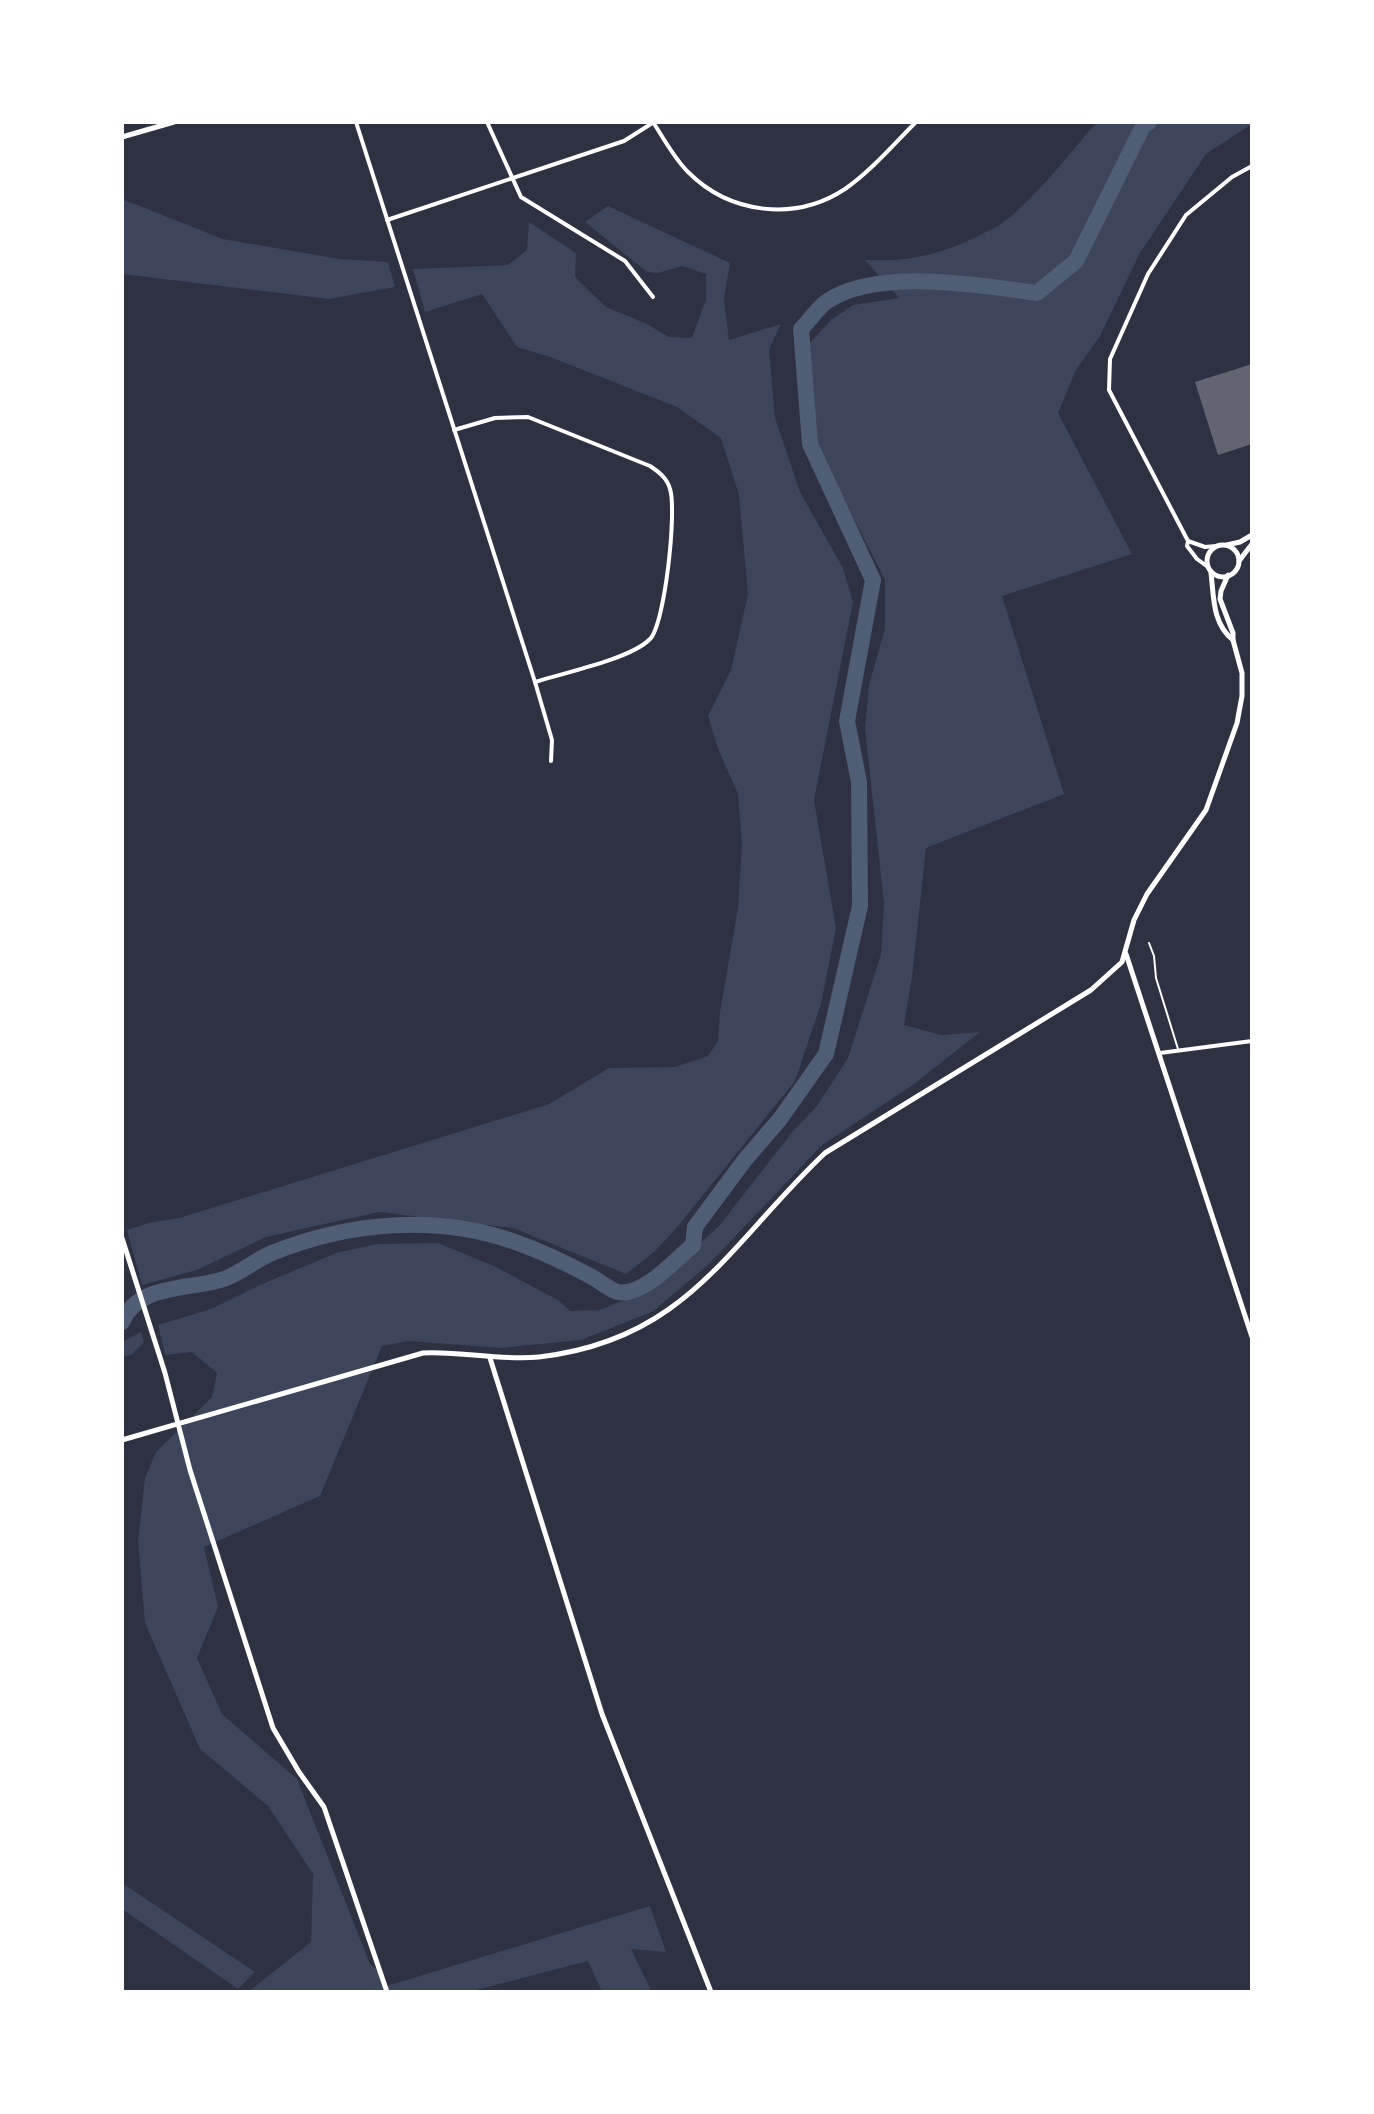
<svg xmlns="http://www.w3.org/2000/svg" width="1374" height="2114" font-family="'PT Sans Narrow',sans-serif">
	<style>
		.green { fill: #3c4559 }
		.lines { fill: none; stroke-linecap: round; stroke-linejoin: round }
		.river { stroke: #4f5d75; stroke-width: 16 }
		.building { fill: #626471 }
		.service { stroke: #fff; stroke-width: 2 }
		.minor { stroke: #fff; stroke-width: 4 }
		.tertiary { stroke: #fff; stroke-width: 5 }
	</style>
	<rect width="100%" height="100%" fill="#2d3142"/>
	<g class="green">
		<path d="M 1097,122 L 1252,122 L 1252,124 L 1206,154 L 1140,253 L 1100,336 L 1076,370 L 1058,413 L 1132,554 L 1002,596 L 1064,794 L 926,848 L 912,977 L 904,1025 L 941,1035 L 980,1032 L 913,1085 L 822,1145 L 709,1264 L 652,1312 L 581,1340 L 501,1348 L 409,1341 L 382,1346 L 320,1496 L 204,1547 L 218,1607 L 197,1658 L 222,1714 L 297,1779 L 370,1964 L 382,1973 L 387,1986 L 650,1906 L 666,1952 L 631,1949 L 652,1992 L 602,1992 L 588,1961 L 468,1992 L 248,1992 L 311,1942 L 313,1874 L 268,1806 L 200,1749 L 145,1623 L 138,1541 L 145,1478 L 156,1452 L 212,1397 L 217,1373 L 192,1352 L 165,1355 L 158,1325 L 211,1309 L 260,1285 L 336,1253 L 377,1244 L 438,1243 L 496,1267 L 558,1300 L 570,1311 L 600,1310 L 650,1289 L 719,1226 L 793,1131 L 817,1106 L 848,1058 L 881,954 L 884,904 L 865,728 L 869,685 L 885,629 L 885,580 L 816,444 L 808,345 L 831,320 L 853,305 L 899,298 L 865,260 C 908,262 939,255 978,236 C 987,231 997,228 1005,221 C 1040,193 1068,155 1097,122 Z"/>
		<polygon points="122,199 223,239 340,259 388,262 395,287 329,299 122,274"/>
		<polygon points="608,206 730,263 724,299 729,340 781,324 769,349 775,418 800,492 843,568 853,602 814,800 836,928 821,1004 795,1081 674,1231 654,1252 626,1274 513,1228 379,1212 266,1237 197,1270 142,1285 127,1230 148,1223 179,1218 549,1104 609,1068 675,1067 708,1056 718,1041 720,1012 738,908 742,844 738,794 718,749 708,716 731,670 748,594 739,495 721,438 677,407 550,357 517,347 482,294 425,312 413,269 508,265 527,250 529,222 576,253 575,277 606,307 647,324 669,337 692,338 706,299 706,274 682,266 658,273 647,272 585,222"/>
		<polygon points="141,1332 144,1342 131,1355 122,1357 122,1342"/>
		<polygon points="122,1883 255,1972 238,1989 122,1909"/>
	</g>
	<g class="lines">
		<path class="river" d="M 122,1322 C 138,1283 191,1290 224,1279 C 241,1273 255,1260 272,1253 C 349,1222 436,1214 515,1242 C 541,1251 568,1264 592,1277 C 600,1281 610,1290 618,1292 C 643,1297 675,1260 693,1245 L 695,1227 L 744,1161 L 780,1119 L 826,1054 L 860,906 L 859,782 L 847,721 L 873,580 L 810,444 L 801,329 C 809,321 817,309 826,302 C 876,267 979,285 1037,293 L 1076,261 L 1143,126 L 1149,122"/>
	</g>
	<polygon class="building" points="1252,364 1252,444 1218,455 1195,382"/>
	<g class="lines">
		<polyline class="service" points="1149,943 1154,956 1156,978 1178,1049"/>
		<g class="minor">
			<polyline points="356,122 535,682 552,740 551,761"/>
			<polyline points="487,122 521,197 625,261 653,297"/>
			<path d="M 653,122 C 664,139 674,158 688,172 C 730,214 795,222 845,189 C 871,171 894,144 916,122"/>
			<polyline points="387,220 624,141 654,122"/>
			<path d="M 454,430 L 495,418 L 528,417 L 650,466 C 659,472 667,478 670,489 C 677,510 665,624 650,639 C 631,659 563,673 535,682"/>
			<polyline points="1188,541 1205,547 1216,546"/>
			<polyline points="1208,567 1197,559 1187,546 1188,541 1109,390 1110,359 1148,274 1186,215 1232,177 1252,166"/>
			<polyline points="1160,1053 1252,1041"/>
		</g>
		<g class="tertiary">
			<polyline points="122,137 174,122"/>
			<polyline points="1227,545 1240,542 1252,535"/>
			<circle cx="1223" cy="561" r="16"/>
			<polyline points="1239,561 1252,544"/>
			<path d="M 1211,573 C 1214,597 1212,623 1233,640"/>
			<polyline points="1126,954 1252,1337"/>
			<polyline points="122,1238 165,1373 190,1470 273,1728 299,1772 324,1807 387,1992"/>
			<polyline points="490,1358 602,1714 711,1992"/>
			<path d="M 122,1440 L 423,1353 C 462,1351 500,1361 539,1357 C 687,1340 728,1245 825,1153 L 1091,990 L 1122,962 L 1134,920 L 1147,894 L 1206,810 L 1237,723 L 1242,696 L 1242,673 L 1233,640 L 1233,633 L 1220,599 L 1221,591 L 1228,575"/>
		</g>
	</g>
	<rect width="1374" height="2114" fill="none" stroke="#ffffff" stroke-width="248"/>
</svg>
